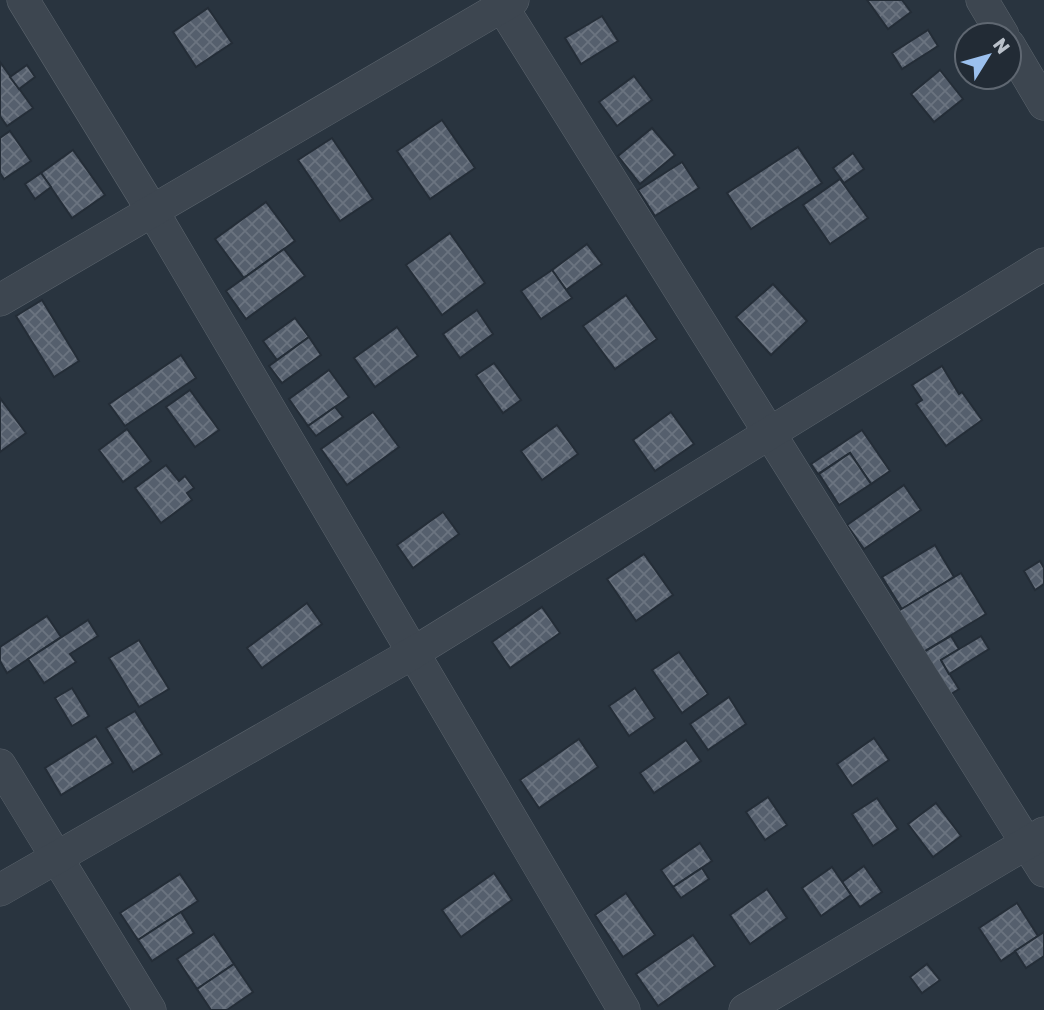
<svg xmlns="http://www.w3.org/2000/svg" width="1044" height="1010" font-family="Rubik,sans-serif">
	<style>
		.building { fill: url(#building-cross-hatch); stroke: #242d37; stroke-width: 2 }
		.lines { fill: none; stroke-linecap: round; stroke-linejoin: round }
		.minor-casing { stroke: #5b646d; stroke-width: 33 }
		.minor { stroke: #3d4650; stroke-width: 32 }
	</style>
	<defs>
		<pattern id="building-cross-hatch" width="8" height="8" patternUnits="userSpaceOnUse" patternTransform="scale(1.75)"><rect width="8" height="8" fill="#555f6d"/><path d="M0 0l8 8M0 8l8-8" fill="none" stroke="#6b7480"/></pattern>
	</defs>
	<rect width="100%" height="100%" fill="#29343f"/>
	<g class="building">
		<polygon points="867,0 902,0 911,12 888,29"/>
		<polygon points="208,8 232,43 196,67 173,32"/>
		<polygon points="602,16 618,41 581,64 565,38"/>
		<polygon points="928,30 938,46 902,69 892,53"/>
		<polygon points="0,62 33,108 7,126 0,116"/>
		<polygon points="27,65 35,77 19,89 10,77"/>
		<polygon points="940,70 963,99 934,122 911,94"/>
		<polygon points="634,76 652,100 617,126 599,102"/>
		<polygon points="442,120 475,168 430,199 397,151"/>
		<polygon points="652,128 675,155 640,184 618,156"/>
		<polygon points="10,131 31,161 4,179 0,173 0,138"/>
		<polygon points="332,138 373,199 340,221 298,160"/>
		<polygon points="798,147 822,183 751,229 727,193"/>
		<polygon points="73,150 105,195 72,218 41,173"/>
		<polygon points="853,153 864,169 844,183 833,168"/>
		<polygon points="682,162 699,188 655,216 638,190"/>
		<polygon points="41,173 51,187 35,199 25,184"/>
		<polygon points="840,179 868,218 830,244 803,205"/>
		<polygon points="266,202 295,241 244,278 215,239"/>
		<polygon points="450,233 485,283 442,315 406,265"/>
		<polygon points="587,244 602,264 566,290 552,270"/>
		<polygon points="284,249 305,276 246,319 226,291"/>
		<polygon points="552,270 572,298 541,319 521,291"/>
		<polygon points="773,284 807,321 771,355 736,317"/>
		<polygon points="626,295 657,339 615,369 583,326"/>
		<polygon points="42,300 79,361 54,377 16,316"/>
		<polygon points="477,310 493,334 460,358 443,334"/>
		<polygon points="295,318 309,337 277,360 263,341"/>
		<polygon points="397,327 418,356 375,387 354,358"/>
		<polygon points="309,337 321,355 282,383 269,366"/>
		<polygon points="181,355 196,378 125,426 109,404"/>
		<polygon points="494,363 521,400 503,413 476,375"/>
		<polygon points="942,366 959,394 962,392 982,420 946,446 916,404 922,400 912,385"/>
		<polygon points="329,370 349,397 308,426 289,399"/>
		<polygon points="190,390 219,430 195,447 166,407"/>
		<polygon points="0,398 26,433 0,452"/>
		<polygon points="335,407 343,417 316,436 308,426"/>
		<polygon points="373,412 399,447 347,485 321,449"/>
		<polygon points="671,412 694,444 655,471 633,440"/>
		<polygon points="557,425 578,454 542,480 521,451"/>
		<polygon points="127,429 151,461 123,482 99,450"/>
		<polygon points="862,430 890,471 871,484 850,453 818,474 811,464"/>
		<polygon points="850,453 871,484 839,505 819,474"/>
		<polygon points="166,465 179,481 185,476 194,488 187,493 192,500 161,523 135,488"/>
		<polygon points="904,485 921,510 864,549 847,525"/>
		<polygon points="443,512 459,534 413,568 397,545"/>
		<polygon points="935,545 954,577 902,609 882,577"/>
		<polygon points="644,554 673,595 636,621 607,579"/>
		<polygon points="1040,561 1044,568 1044,584 1035,590 1024,571"/>
		<polygon points="961,573 986,614 920,654 895,613"/>
		<polygon points="307,603 322,624 262,668 247,648"/>
		<polygon points="542,607 560,633 510,668 492,642"/>
		<polygon points="47,616 61,637 7,673 0,661 0,647"/>
		<polygon points="88,620 98,636 70,654 76,662 44,683 28,659"/>
		<polygon points="951,636 959,649 941,660 959,689 945,698 919,655"/>
		<polygon points="981,636 989,649 949,674 941,660"/>
		<polygon points="139,640 169,689 139,707 109,658"/>
		<polygon points="679,652 708,694 682,713 652,670"/>
		<polygon points="72,688 89,716 72,726 55,698"/>
		<polygon points="635,688 655,718 629,736 609,706"/>
		<polygon points="729,697 746,724 708,750 690,724"/>
		<polygon points="135,711 162,754 133,772 106,728"/>
		<polygon points="96,736 113,763 61,795 45,768"/>
		<polygon points="874,738 889,760 852,786 837,764"/>
		<polygon points="579,739 598,767 539,808 520,780"/>
		<polygon points="686,740 701,761 654,793 640,773"/>
		<polygon points="768,797 787,825 765,840 746,812"/>
		<polygon points="877,798 898,829 873,846 852,814"/>
		<polygon points="936,803 961,836 933,857 908,824"/>
		<polygon points="700,843 712,861 673,887 661,870"/>
		<polygon points="864,866 882,892 860,907 842,882"/>
		<polygon points="832,867 851,895 821,916 802,888"/>
		<polygon points="702,868 709,879 681,898 673,887"/>
		<polygon points="494,873 512,900 461,937 442,910"/>
		<polygon points="180,874 198,901 138,940 120,913"/>
		<polygon points="767,889 787,918 750,944 730,915"/>
		<polygon points="626,893 655,935 623,957 595,915"/>
		<polygon points="1017,903 1038,936 1001,961 979,928"/>
		<polygon points="181,912 194,933 152,961 138,940"/>
		<polygon points="1044,932 1044,956 1026,968 1015,951"/>
		<polygon points="214,934 234,964 197,989 177,959"/>
		<polygon points="693,935 715,966 658,1006 636,974"/>
		<polygon points="234,964 253,992 227,1010 211,1010 197,989"/>
		<polygon points="927,964 940,980 922,993 910,977"/>
	</g>
	<g class="lines">
		<defs>
			<g id="minor">
				<polyline points="23,0 152,210 624,1010"/>
				<polyline points="498,0 1044,871"/>
				<polyline points="982,0 1003,35"/>
				<polyline points="1009,45 1044,104"/>
				<polyline points="0,300 513,0"/>
				<polyline points="0,765 150,1010"/>
				<polyline points="0,890 413,653 1044,264"/>
				<polyline points="745,1010 1044,833"/>
			</g>
		</defs>
		<use href="#minor" class="minor-casing"/>
		<use href="#minor" class="minor"/>
	</g>
	<g transform="translate(988 56) rotate(53)"><circle r="33" fill="#222b35" stroke="#5f6771" stroke-width="2"/>
	<path d="M0-5L12 26L0 18L-12 26Z" fill="#9bc0ee"/>
	<text y="-10" font-size="19" font-weight="bold" text-anchor="middle" fill="#bac1ca">N</text>
	</g>
</svg>
